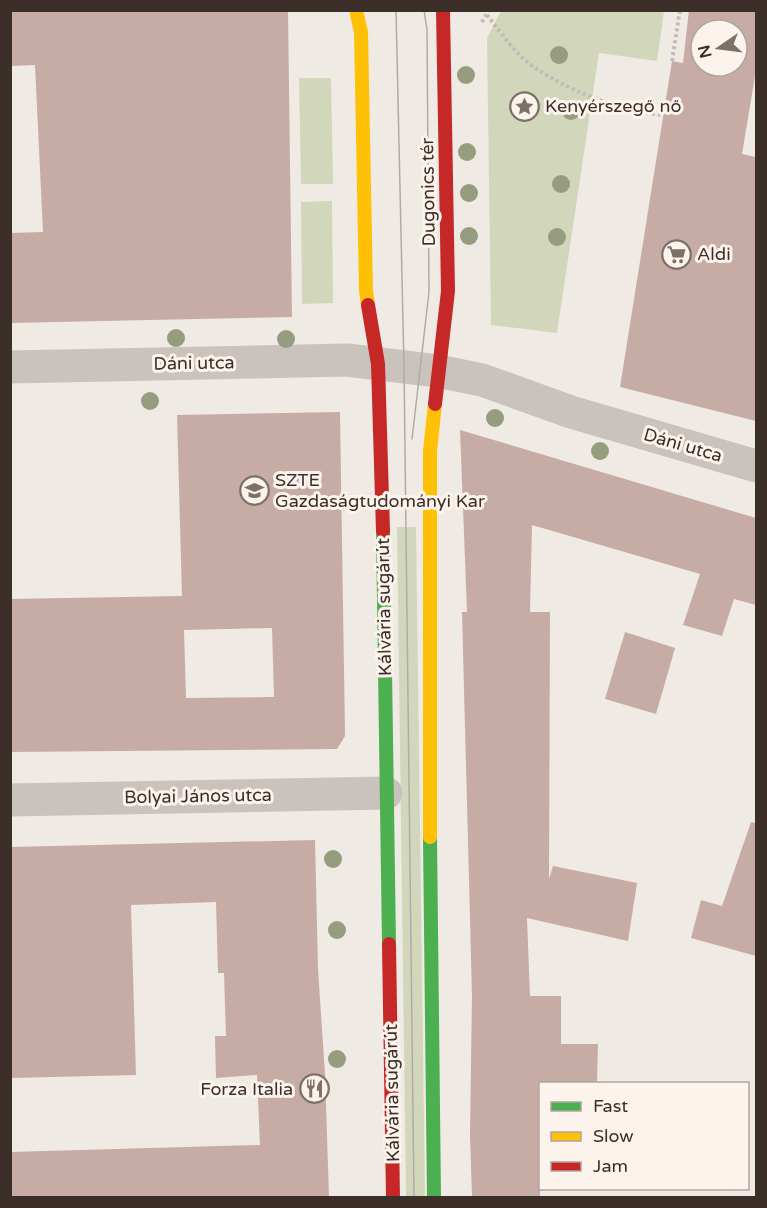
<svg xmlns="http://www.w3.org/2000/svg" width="767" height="1208" font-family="'Varela Round',sans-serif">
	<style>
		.green { fill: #d2d7bc }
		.building { fill: #c6aca4; fill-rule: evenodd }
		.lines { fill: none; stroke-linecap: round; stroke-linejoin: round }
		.path { stroke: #c2bab5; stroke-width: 4; stroke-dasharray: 3 3; stroke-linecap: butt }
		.street { stroke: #cac2bc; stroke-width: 33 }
		.fast { stroke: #4caf50; stroke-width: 14 }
		.slow { stroke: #ffc107; stroke-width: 14 }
		.jam { stroke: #c62828; stroke-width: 14 }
		.tram { stroke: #b1aba7; stroke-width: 1.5 }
		.tree { fill: #969c7e }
		.labels { text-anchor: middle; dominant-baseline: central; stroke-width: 6; stroke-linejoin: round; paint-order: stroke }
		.poi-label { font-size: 18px; fill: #3c2f29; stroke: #fcf4ec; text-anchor: start }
		.street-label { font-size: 18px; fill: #3c2f29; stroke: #fcf4ec }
	</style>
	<rect width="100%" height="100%" fill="#f0eae4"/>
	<g class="green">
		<polygon points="501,11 664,11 657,61 599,53 557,333 491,325 487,38"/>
		<polygon points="299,78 331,78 333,184 301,184"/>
		<polygon points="332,201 333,303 302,304 301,202"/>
		<polygon points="397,527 416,527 425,1198 406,1197"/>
	</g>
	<g class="building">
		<polygon points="10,10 288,10 292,317 10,323 10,233 43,232 35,65 10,66"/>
		<path d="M 689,10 L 756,10 L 756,70 L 742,154 L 756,157 L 756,421 L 620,387 L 672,61 L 683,63 ZM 701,30 L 737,30 L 737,66 L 701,66 Z"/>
		<path d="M 340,412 L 345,736 L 337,749 L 10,752 L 10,599 L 182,596 L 177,415 ZM 272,628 L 274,697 L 186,698 L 184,630 Z"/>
		<polygon points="460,430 756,518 756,605 734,599 722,636 683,625 700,574 532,525 530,612 550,612 549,879 553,866 637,883 628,941 527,918 530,996 561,996 561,1044 598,1044 597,1083 540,1083 540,1197 472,1197 470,1135 472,995 462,612 467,612"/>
		<polygon points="625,632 675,648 656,714 605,699"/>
		<polygon points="751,822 756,823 756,956 691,938 701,900 722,906"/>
		<polygon points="315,840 318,969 325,1074 329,1197 10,1197 10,1152 260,1145 257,1075 216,1078 215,1036 226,1036 224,973 218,973 216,902 131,905 136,1075 10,1078 10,847"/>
	</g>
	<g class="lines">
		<g class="path">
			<path d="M 487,15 C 499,30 511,48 526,61 C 560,88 621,112 664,115"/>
			<polyline points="482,22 489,10"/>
			<polyline points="672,61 680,10"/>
		</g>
		<g class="street">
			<polyline points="10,367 347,360 438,371 482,380 571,412 756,466"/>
			<polyline points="10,800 386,793"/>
		</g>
		<g class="fast">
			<polyline points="383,531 389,944"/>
			<polyline points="430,837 434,1198"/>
		</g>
		<g class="slow">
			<polyline points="356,10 361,32 366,291 368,305"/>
			<polyline points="430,837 430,451 435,404"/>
		</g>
		<g class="jam">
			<polyline points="368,305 378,364 383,531"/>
			<polyline points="435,404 448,291 443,10"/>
			<polyline points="389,944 393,1198"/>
		</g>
		<g class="tram">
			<polyline points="396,10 404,367 414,1198"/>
			<polyline points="412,439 429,292 427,30 424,10"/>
		</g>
	</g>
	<g class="tree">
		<circle cx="559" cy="55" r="9"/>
		<circle cx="466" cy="75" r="9"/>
		<circle cx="571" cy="111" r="9"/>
		<circle cx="467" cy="152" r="9"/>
		<circle cx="561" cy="184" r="9"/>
		<circle cx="469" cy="193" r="9"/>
		<circle cx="469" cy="236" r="9"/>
		<circle cx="557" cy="237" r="9"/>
		<circle cx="176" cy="338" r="9"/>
		<circle cx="286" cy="339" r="9"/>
		<circle cx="150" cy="401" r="9"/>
		<circle cx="495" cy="418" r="9"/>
		<circle cx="600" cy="451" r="9"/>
		<circle cx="333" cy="859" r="9"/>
		<circle cx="337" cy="930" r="9"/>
		<circle cx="337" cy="1059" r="9"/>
	</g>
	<defs>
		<symbol id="sight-ring" viewBox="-11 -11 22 22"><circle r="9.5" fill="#fcf4ec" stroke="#7b706a" stroke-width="1.5"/><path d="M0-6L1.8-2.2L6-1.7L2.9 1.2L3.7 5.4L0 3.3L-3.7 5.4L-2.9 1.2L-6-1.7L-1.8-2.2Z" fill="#7b706a"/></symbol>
		<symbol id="supermarket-ring" viewBox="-11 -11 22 22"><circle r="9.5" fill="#fcf4ec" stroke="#7b706a" stroke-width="1.5"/><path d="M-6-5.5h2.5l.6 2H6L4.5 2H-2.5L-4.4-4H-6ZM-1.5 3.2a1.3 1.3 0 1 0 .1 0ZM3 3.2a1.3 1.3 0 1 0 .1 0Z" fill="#7b706a"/></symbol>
		<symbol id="university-ring" viewBox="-11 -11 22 22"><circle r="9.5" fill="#fcf4ec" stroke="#7b706a" stroke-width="1.5"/><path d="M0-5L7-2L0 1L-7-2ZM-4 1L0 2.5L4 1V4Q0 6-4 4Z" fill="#7b706a"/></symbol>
		<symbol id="restaurant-ring" viewBox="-11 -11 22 22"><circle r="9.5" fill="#fcf4ec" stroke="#7b706a" stroke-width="1.5"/><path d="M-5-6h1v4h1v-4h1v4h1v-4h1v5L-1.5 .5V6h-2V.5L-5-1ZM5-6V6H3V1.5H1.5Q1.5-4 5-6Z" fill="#7b706a"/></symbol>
	</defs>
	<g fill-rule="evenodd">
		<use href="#sight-ring" x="508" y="90" width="33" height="33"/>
		<use href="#supermarket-ring" x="660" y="238" width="33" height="33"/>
		<use href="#university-ring" x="238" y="474" width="33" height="33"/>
		<use href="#restaurant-ring" x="298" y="1072" width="33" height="33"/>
	</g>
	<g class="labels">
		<g class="poi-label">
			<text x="545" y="106">Kenyérszegő nő</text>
			<text x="697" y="254">Aldi</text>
			<text x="275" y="480">SZTE<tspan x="275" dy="21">Gazdaságtudományi Kar</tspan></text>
			<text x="293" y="1089" text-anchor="end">Forza Italia</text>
		</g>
		<g class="street-label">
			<text transform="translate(428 192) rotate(-91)">Dugonics tér</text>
			<text transform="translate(194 363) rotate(-1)">Dáni utca</text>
			<text transform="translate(683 445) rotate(16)">Dáni utca</text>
			<text transform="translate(384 607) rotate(-91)">Kálvária sugárút</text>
			<text transform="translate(198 796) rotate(-1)">Bolyai János utca</text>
			<text transform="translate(392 1093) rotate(-91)">Kálvária sugárút</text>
		</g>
	</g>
	<rect width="767" height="1208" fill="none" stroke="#3c2f29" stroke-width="24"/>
	<rect x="539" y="1082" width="210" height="108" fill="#fcf4ec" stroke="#afa59e" stroke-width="1.5"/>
	<rect x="551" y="1102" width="30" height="9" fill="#4caf50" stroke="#afa59e" stroke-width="1.5"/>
	<text x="593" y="1112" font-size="18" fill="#3c2f29">Fast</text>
	<rect x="551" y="1132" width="30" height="9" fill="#ffc107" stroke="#afa59e" stroke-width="1.5"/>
	<text x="593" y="1142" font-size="18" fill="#3c2f29">Slow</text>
	<rect x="551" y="1162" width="30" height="9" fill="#c62828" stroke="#afa59e" stroke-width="1.5"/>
	<text x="593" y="1172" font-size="18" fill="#3c2f29">Jam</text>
	<g transform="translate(719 48) rotate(256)"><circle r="28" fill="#fcf4ec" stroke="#afa59e" stroke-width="1.5"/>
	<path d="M0-4.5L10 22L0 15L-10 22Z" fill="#7b706a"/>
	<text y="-9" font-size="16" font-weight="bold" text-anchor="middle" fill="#3c2f29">N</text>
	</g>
</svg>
